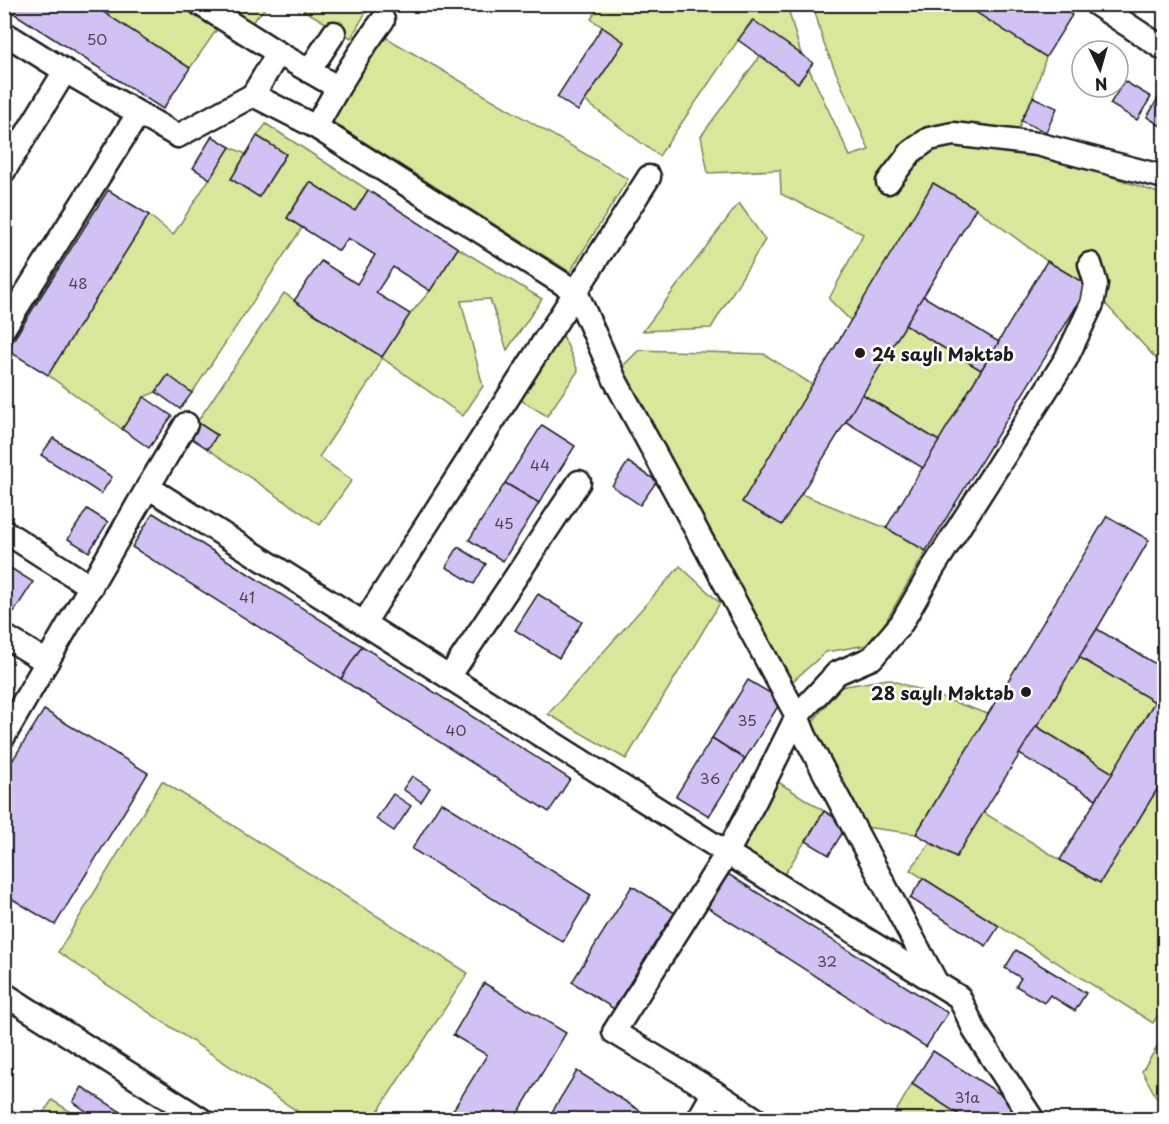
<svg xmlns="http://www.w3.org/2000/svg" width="1169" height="1124" font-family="'Playpen Sans',sans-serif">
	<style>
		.green { fill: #d8e79a; stroke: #7a825b; stroke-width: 1.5 }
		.building { fill: #d2c2f3; stroke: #1c1c1c; stroke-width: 1.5 }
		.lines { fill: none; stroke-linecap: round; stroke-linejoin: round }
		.minor-casing { stroke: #1c1c1c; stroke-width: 27 }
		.minor { stroke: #fff; stroke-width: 22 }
		.poi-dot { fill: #1c1c1c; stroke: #fff; stroke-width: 2 }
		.labels { text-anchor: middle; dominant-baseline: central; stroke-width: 5; stroke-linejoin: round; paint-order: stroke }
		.number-label { font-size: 15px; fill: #4a4652 }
		.poi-label { font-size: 18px; font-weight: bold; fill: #1c1c1c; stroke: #fff; text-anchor: start }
	</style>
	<rect width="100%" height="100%" fill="#fff"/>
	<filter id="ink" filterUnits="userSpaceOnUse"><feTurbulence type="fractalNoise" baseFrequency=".0167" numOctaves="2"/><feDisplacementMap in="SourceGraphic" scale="12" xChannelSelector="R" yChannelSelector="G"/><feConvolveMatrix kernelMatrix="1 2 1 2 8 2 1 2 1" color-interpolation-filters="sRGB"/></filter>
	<g filter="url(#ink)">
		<g class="green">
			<polygon points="91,5 181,5 218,28 190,68"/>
			<polygon points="200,5 268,5 243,32"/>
			<polygon points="295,5 370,5 351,38"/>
			<polygon points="600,5 787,5 801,54 752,20 659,156 585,101 624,42 591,19"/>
			<polygon points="813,5 966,5 1046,57 1033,97 1021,121 1016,143 1164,195 1164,374 1161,364 1089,286 1047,261 975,208 851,321 829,299 863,234 781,194 780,170 708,173 701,136 760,56 798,83 809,69 850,156 869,150 824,44"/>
			<polygon points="380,34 628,179 570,272 326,118"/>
			<polygon points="266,124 368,190 355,211 309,182 287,218 302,228 192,393 167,376 156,392 144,397 122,429 48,375 149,215 173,235 230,147 246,154 231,179 259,197 286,155 257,136"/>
			<polygon points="739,203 765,240 711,328 643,331"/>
			<polygon points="458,248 542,299 507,350 490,299 461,301 483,386 463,416 382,358 374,375 319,457 352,480 320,525 208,449 217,435 197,422 284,293 382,357 410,314 430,291"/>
			<polygon points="905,325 981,370 939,441 862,394"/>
			<polygon points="563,335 578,371 547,416 519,399"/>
			<polygon points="639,350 764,354 813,385 801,494 886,528 926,551 873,644 826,652 786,687 618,371"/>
			<polygon points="680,566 720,603 626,759 548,714"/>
			<polygon points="1079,657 1155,702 1113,773 1036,726"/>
			<polygon points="888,679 988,714 916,834 857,826 807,729 840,687"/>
			<polygon points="1164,778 1164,1005 1153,1023 910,870 930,843 956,857 983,812 1060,860 1100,883"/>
			<polygon points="775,780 824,811 784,875 734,843"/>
			<polygon points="162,781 468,973 373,1119 309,1119 58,952"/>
			<polygon points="1164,1036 1164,1111 1142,1071"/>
			<polygon points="912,1084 967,1119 891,1120"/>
			<polygon points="52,1100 82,1119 40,1118"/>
		</g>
		<g class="building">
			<polygon points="4,4 91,4 190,68 163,109 4,7"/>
			<polygon points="963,4 1055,4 1072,15 1046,57"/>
			<polygon points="753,20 813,63 798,83 738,40"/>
			<polygon points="602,27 624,42 578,111 557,97"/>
			<polygon points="1118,59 1126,64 1118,77"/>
			<polygon points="1124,81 1151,97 1137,120 1110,104"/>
			<polygon points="1164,88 1164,128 1147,117"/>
			<polygon points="1033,97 1057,108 1046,132 1021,121"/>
			<polygon points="212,136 230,147 210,179 193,168"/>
			<polygon points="257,136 286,154 259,197 231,179"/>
			<polygon points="310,182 355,211 368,190 458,248 430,291 393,267 376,293 410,314 382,357 294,301 321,261 357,284 375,255 348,238 339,251 287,218"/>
			<polygon points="933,183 976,208 942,266 782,525 742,502"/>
			<polygon points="108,190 149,215 48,375 7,350"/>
			<polygon points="1047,261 1089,286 926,551 886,528"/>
			<polygon points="923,296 999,342 981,370 905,325"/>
			<polygon points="168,375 192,393 180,409 156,392"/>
			<polygon points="862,394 939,441 923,468 846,422"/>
			<polygon points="144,397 172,416 149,448 122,429"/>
			<polygon points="197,422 217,435 208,449 188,436"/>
			<polygon points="542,425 575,446 539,503 505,483"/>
			<polygon points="53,438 112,477 101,494 41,455"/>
			<polygon points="628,462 657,481 640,505 612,486"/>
			<polygon points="505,483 539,503 503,561 469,540"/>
			<polygon points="87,509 108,522 89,552 68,539"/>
			<polygon points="153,513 362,646 341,679 132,547"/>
			<polygon points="1107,516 1149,540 1097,629 956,857 916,834"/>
			<polygon points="458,547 486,564 474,584 446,567"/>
			<polygon points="4,564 33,582 12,615 4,610"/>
			<polygon points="538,594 582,622 559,658 515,630"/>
			<polygon points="1097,629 1164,669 1164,686 1155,702 1079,657"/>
			<polygon points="362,646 570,779 549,812 341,679"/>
			<polygon points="748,680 782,700 745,759 712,738"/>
			<polygon points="1164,686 1164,778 1100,883 1060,860"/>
			<polygon points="44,710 148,773 55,925 4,894 4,774"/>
			<polygon points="1036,726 1113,773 1096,799 1019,754"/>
			<polygon points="712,738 745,759 709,816 676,796"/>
			<polygon points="412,776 430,788 421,802 403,789"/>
			<polygon points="393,794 411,806 394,831 376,819"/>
			<polygon points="441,802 591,895 563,942 412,849"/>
			<polygon points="824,811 847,825 829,855 806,841"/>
			<polygon points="728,874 948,1013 926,1047 707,907"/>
			<polygon points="923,878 999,926 986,946 910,898"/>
			<polygon points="632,886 675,913 614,1009 572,982"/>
			<polygon points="1016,950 1086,993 1075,1011 1050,995 1044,1003 1016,986 1021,978 1005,968"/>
			<polygon points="484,983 566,1033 514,1120 447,1120 487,1055 453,1035"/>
			<polygon points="933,1051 1022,1108 1015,1120 967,1120 912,1084"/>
			<polygon points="577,1071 655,1120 547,1120"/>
			<polygon points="82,1087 132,1119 99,1120 73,1102"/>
		</g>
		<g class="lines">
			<defs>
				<g id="minor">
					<polyline points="200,4 278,53 253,95"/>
					<polyline points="1096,4 1161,47 1164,42"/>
					<path d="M 383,20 C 357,54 336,90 316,127 L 576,292 L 615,380 L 797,716 L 805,736 L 936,982"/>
					<polyline points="4,33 65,71"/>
					<polyline points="278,53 337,87"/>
					<polyline points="309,71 334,33"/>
					<polyline points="4,171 65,71 178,136 253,95 316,127"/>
					<polyline points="888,182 911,152 929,139 953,134 1037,144 1164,177"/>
					<polyline points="4,328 138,114"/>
					<polyline points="148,487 186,424"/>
					<polyline points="4,531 91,587"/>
					<polyline points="364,623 649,177"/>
					<polyline points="4,636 47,662"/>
					<polyline points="449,677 579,482"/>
					<polyline points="4,736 148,487 727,853 959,997 976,1033 1033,1120"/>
					<polyline points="4,994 202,1120"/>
					<polyline points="714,1092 757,1120"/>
					<polyline points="698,1120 714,1092 614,1032 727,853 756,799 797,716 837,673 872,658 901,624 933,568 1066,359 1092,304 1096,284 1090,264"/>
				</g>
			</defs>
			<use href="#minor" class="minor-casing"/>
			<use href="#minor" class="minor"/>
		</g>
	</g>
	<g class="poi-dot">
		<circle cx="860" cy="353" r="6"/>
		<circle cx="1026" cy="692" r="6"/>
	</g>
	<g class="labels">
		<g class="number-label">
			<text x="97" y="38">50</text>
			<text x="78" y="282">48</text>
			<text x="540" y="464">44</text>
			<text x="504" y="522">45</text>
			<text x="247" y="596">41</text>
			<text x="747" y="719">35</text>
			<text x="456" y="729">40</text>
			<text x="710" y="777">36</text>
			<text x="827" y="960">32</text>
			<text x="967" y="1096">31a</text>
		</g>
		<g class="poi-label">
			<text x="872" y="353">24 saylı Məktəb</text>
			<text x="1014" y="692" text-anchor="end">28 saylı Məktəb</text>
		</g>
	</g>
	<rect width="1169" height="1124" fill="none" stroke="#fff" stroke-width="24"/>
	<rect x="12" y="12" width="1145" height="1100" fill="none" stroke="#1c1c1c" stroke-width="2" filter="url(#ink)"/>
	<g transform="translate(1100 69) rotate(175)"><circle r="28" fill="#ffffff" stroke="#a4a4a4" stroke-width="1.5"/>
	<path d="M0-4.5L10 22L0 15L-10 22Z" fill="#1c1c1c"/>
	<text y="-9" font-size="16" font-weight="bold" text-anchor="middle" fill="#1c1c1c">N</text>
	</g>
</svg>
